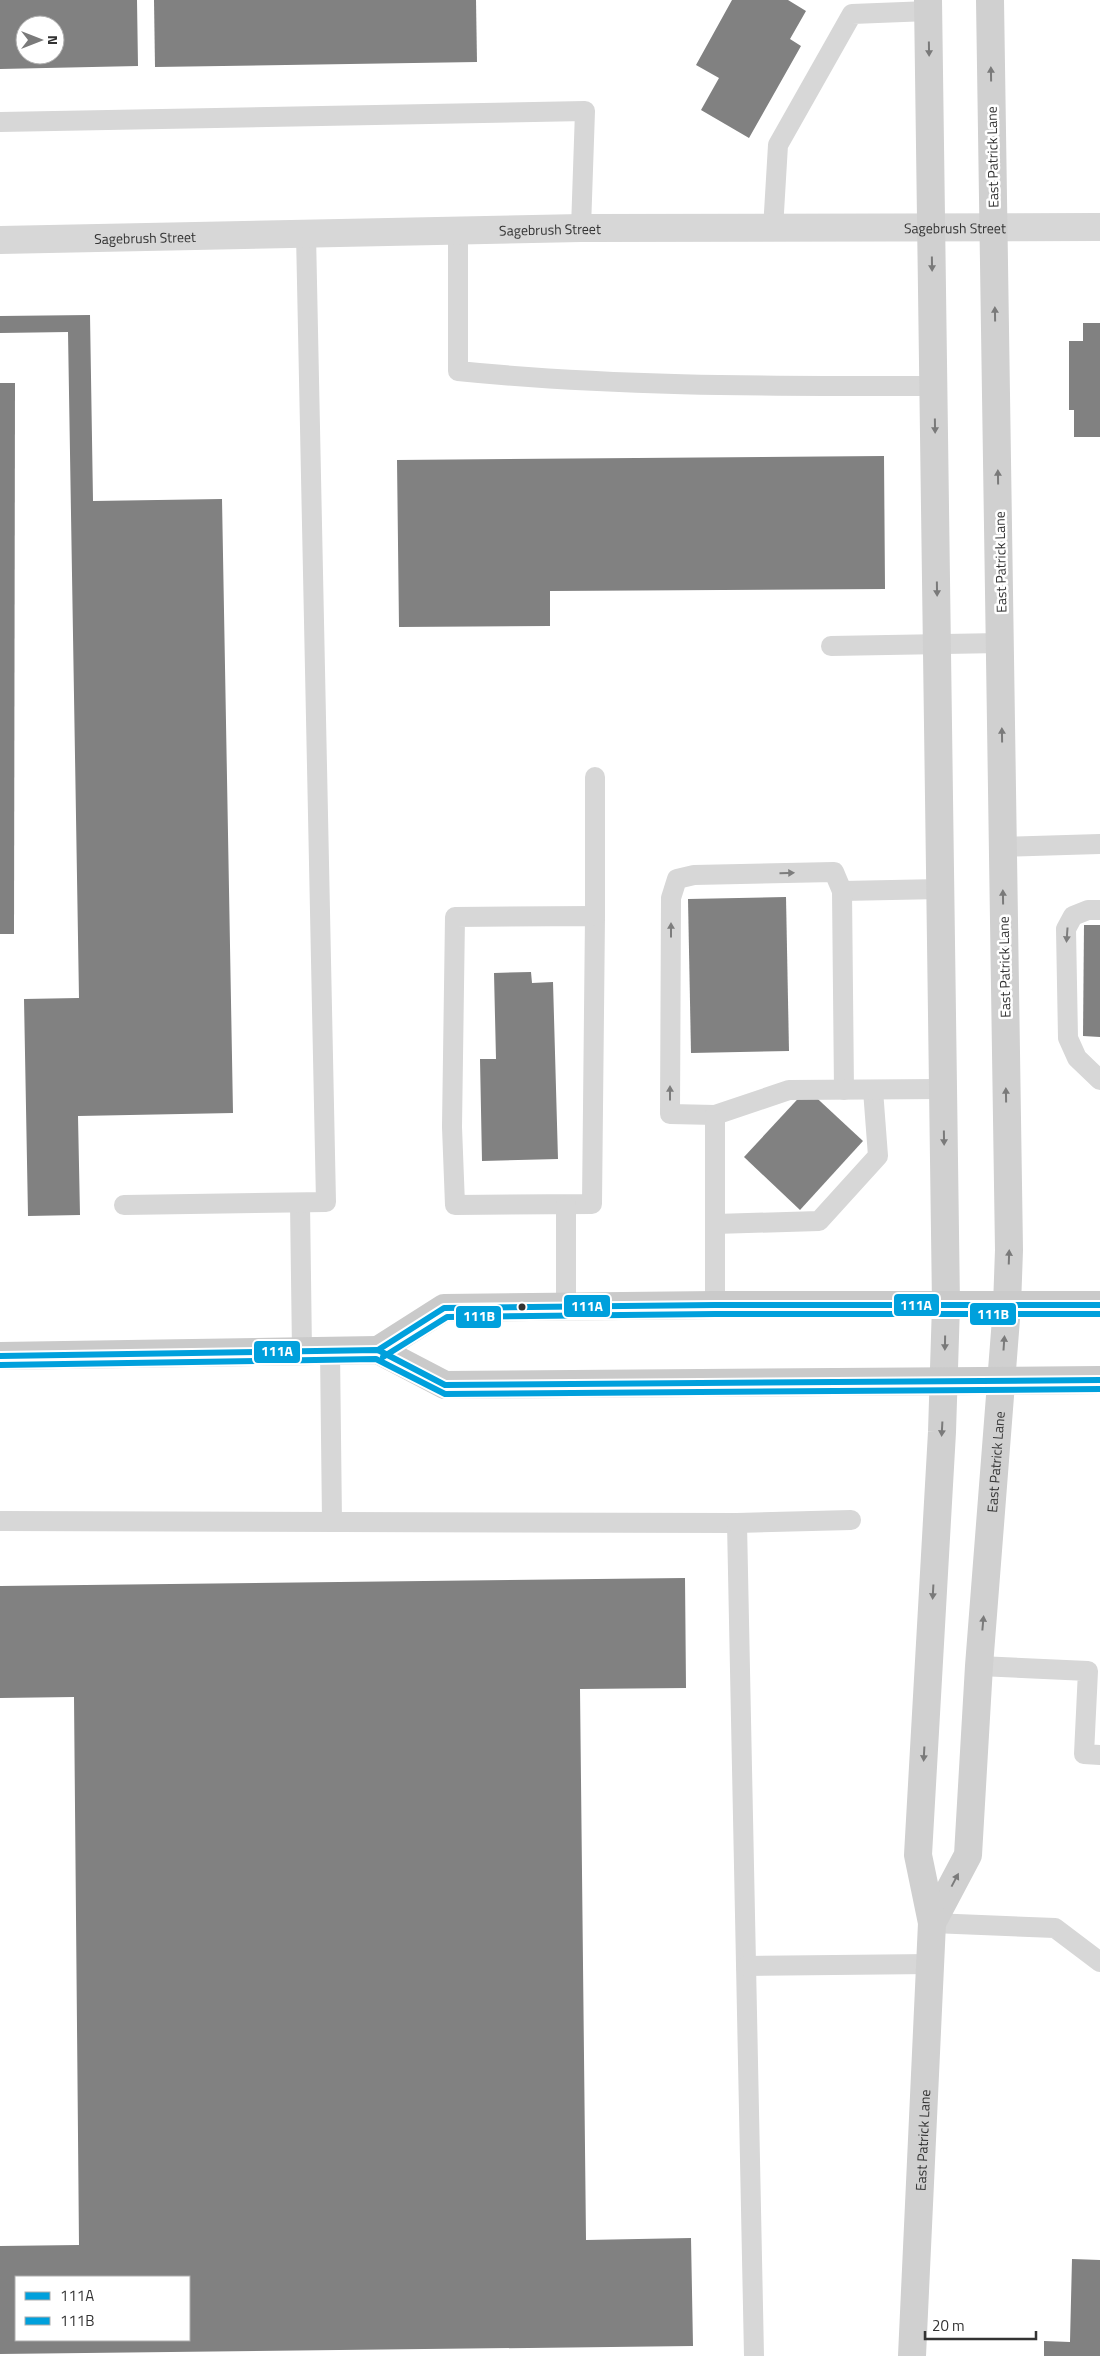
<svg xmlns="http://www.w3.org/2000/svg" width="1100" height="2356" font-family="'Titillium Web',sans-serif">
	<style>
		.building { fill: #818181; fill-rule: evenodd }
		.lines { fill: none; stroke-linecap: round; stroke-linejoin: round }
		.lane { stroke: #d7d7d7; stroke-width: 20 }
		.street { stroke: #d7d7d7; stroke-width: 28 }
		.secondary { stroke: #d0d0d0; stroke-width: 28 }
		.primary { stroke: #cacaca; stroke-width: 28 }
		.bus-1-casing { stroke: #fff; stroke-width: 10 }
		.bus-2-casing { stroke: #fff; stroke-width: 10 }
		.bus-1 { stroke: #00a0dc; stroke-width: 6 }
		.bus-2 { stroke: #00a0dc; stroke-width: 6 }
		.oneway { fill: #7a7a7a }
		.oneway2 { fill: #7d7d7d }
		.bus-dot { fill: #333; stroke: #fff; stroke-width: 2 }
		.labels { text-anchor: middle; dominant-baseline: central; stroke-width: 5; stroke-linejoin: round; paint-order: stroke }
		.street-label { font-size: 14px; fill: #333; stroke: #fff }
		.line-badge { stroke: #fff; stroke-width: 2 }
		.badge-label { font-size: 14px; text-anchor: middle; font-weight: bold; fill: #fff }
	</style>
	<rect width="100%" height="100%" fill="#fff"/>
	<g class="building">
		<path d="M 0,0 L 137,0 L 138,66 L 0,69 ZM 25,25 L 55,25 L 55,55 L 25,55 Z"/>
		<polygon points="154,0 476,0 477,62 155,67"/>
		<polygon points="732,0 788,0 806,11 790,39 801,46 749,138 701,110 719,78 696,65"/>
		<polygon points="90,315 93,501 222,499 233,1113 78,1116 80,1215 28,1216 24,999 79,998 68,332 0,333 0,316"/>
		<polygon points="1083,323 1100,323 1100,437 1074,437 1074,410 1069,410 1069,341 1083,341"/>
		<polygon points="0,383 15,383 14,934 0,934"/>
		<polygon points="884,456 885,589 550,591 550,626 399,627 397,460"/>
		<polygon points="786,897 789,1051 691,1053 688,899"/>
		<polygon points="1084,925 1100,925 1100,1037 1083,1036"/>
		<polygon points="531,972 532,983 553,982 558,1159 482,1161 480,1059 496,1059 494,973"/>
		<polygon points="807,1089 863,1141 800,1210 744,1157"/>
		<path d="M 685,1578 L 686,1688 L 580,1689 L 586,2240 L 691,2238 L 693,2346 L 0,2354 L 0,2246 L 79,2245 L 74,1697 L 0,1698 L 0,1586 ZM 16,2277 L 189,2277 L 189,2340 L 16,2340 Z"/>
		<polygon points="1072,2259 1100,2260 1100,2356 1044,2356 1044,2341 1070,2342"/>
	</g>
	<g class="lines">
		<g class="lane">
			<polyline points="0,122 585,111 581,228"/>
			<path d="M 458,229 L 458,371 C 616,387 775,386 934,386"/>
			<polyline points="773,229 778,145 852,14 929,11"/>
			<polyline points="831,646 1001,643"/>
			<polyline points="1003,847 1100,844"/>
			<polyline points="842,891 941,889"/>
			<polyline points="1100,910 1088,910 1073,916 1066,929 1068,1038 1077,1058 1100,1080"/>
			<polygon points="595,916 592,1204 455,1205 452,1127 455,917"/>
			<polyline points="595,916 595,777"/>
			<polyline points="715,1115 670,1114 671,898 677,879 694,875 834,872 842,891 844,1090"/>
			<polyline points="300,1203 302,1351"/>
			<polyline points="124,1205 326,1202 306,234"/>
			<polyline points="566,1205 566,1307"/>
			<polyline points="715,1224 819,1221 878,1156 873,1090"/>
			<polyline points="715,1305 715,1115 789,1090 943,1089"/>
			<polyline points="330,1351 332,1522"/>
			<polyline points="0,1521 737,1523 754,2356"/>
			<polyline points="737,1523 851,1520"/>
			<polyline points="979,1666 1088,1671 1084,1754 1100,1755"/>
			<polyline points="932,1923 1055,1928 1100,1962"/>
			<polyline points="746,1966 931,1964"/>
		</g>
		<path class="street" id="s1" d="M 0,240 L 581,228 L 1100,227"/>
		<g class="secondary">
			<path id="s2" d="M 932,1923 L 968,1855 L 979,1666 L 1007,1306 L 1009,1250 L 990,0"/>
			<path id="s3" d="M 912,2356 L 932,1923 L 918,1855 L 942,1432 L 946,1305 L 928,0"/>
		</g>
		<g class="primary">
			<polyline points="378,1350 444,1308 715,1305 1100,1305"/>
			<polyline points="0,1356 378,1350 445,1385 1100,1380"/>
		</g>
		<defs>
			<g id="bus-1">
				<polyline points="378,1350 444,1308 715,1305 1100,1305"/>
				<polyline points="0,1356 378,1350 445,1385 1100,1380"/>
			</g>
			<g id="bus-2">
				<polyline points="383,1357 447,1317 715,1314 1100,1314"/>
				<polyline points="0,1365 376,1359 445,1394 1100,1389"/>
			</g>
		</defs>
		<use href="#bus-1" class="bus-1-casing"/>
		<use href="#bus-2" class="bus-2-casing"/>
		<use href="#bus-1" class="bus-1"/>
		<use href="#bus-2" class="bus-2"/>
	</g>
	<defs><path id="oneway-solid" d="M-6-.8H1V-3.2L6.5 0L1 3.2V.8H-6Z" transform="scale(1.25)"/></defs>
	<g class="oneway">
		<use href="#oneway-solid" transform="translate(929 49) rotate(89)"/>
		<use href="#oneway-solid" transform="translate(991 74) rotate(-91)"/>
		<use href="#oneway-solid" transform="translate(932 264) rotate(89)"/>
		<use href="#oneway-solid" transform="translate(995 314) rotate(-91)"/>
		<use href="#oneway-solid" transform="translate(935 426) rotate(89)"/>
		<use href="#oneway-solid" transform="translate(998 477) rotate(-91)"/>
		<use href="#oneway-solid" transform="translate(937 589) rotate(89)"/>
		<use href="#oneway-solid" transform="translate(1002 735) rotate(-91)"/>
		<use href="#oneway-solid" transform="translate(1003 897) rotate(-91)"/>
		<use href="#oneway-solid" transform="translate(1006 1095) rotate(-91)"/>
		<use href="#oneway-solid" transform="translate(944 1138) rotate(89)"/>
		<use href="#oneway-solid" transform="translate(1009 1257) rotate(-88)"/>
		<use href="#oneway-solid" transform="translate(945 1343) rotate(91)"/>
		<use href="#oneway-solid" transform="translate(1004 1343) rotate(-86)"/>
		<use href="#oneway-solid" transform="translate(942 1429) rotate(93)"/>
		<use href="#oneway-solid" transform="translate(933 1592) rotate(93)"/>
		<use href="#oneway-solid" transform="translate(983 1623) rotate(-85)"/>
		<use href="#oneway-solid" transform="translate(924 1754) rotate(93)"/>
		<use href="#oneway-solid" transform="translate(955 1880) rotate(-62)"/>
	</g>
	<g class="oneway2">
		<use href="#oneway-solid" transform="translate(787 873) rotate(-1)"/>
		<use href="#oneway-solid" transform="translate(671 930) rotate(-90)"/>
		<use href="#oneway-solid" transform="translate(1067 935) rotate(94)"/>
		<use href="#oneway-solid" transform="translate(670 1093) rotate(-90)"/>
	</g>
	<circle class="bus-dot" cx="522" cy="1307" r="4.5"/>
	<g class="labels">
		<g class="street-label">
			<text transform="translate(992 157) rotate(-91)">East Patrick Lane</text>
			<text stroke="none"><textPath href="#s1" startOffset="550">Sagebrush Street</textPath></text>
			<text stroke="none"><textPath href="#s1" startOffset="955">Sagebrush Street</textPath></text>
			<text stroke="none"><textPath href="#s1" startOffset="145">Sagebrush Street</textPath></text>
			<text transform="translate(1000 562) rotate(-91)">East Patrick Lane</text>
			<text transform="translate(1004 967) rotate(-91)">East Patrick Lane</text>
			<text stroke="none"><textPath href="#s2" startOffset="471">East Patrick Lane</textPath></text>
			<text stroke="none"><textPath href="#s3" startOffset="216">East Patrick Lane</textPath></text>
		</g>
	</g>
	<g class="line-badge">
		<rect x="893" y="1293" width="47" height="24" rx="5" fill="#00a0dc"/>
		<rect x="563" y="1294" width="48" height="24" rx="5" fill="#00a0dc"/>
		<rect x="969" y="1302" width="48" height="24" rx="5" fill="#00a0dc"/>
		<rect x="455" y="1305" width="47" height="24" rx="5" fill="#00a0dc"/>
		<rect x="253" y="1340" width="48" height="24" rx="5" fill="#00a0dc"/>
	</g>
	<g class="badge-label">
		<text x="916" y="1310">111A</text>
		<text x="587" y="1311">111A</text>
		<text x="993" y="1319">111B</text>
		<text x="479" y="1321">111B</text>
		<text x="277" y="1356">111A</text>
	</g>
	<rect x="15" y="2276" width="175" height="65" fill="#ffffff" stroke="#adadad"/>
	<rect x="25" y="2292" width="25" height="8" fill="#00a0dc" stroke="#adadad"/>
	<text x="60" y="2301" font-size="15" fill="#333333">111A</text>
	<rect x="25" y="2317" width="25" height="8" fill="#00a0dc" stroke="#adadad"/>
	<text x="60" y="2326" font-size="15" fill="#333333">111B</text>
	<g transform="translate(40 40) rotate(90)"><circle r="24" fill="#ffffff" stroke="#adadad"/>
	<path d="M0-4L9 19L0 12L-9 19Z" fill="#7a7a7a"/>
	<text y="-8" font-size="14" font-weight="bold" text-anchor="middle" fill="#333333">N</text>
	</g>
	<path d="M925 2331v8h111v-8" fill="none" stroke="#333333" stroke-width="2.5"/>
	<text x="932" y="2331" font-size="15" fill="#333333" stroke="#ffffff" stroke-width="4" paint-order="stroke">20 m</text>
</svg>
